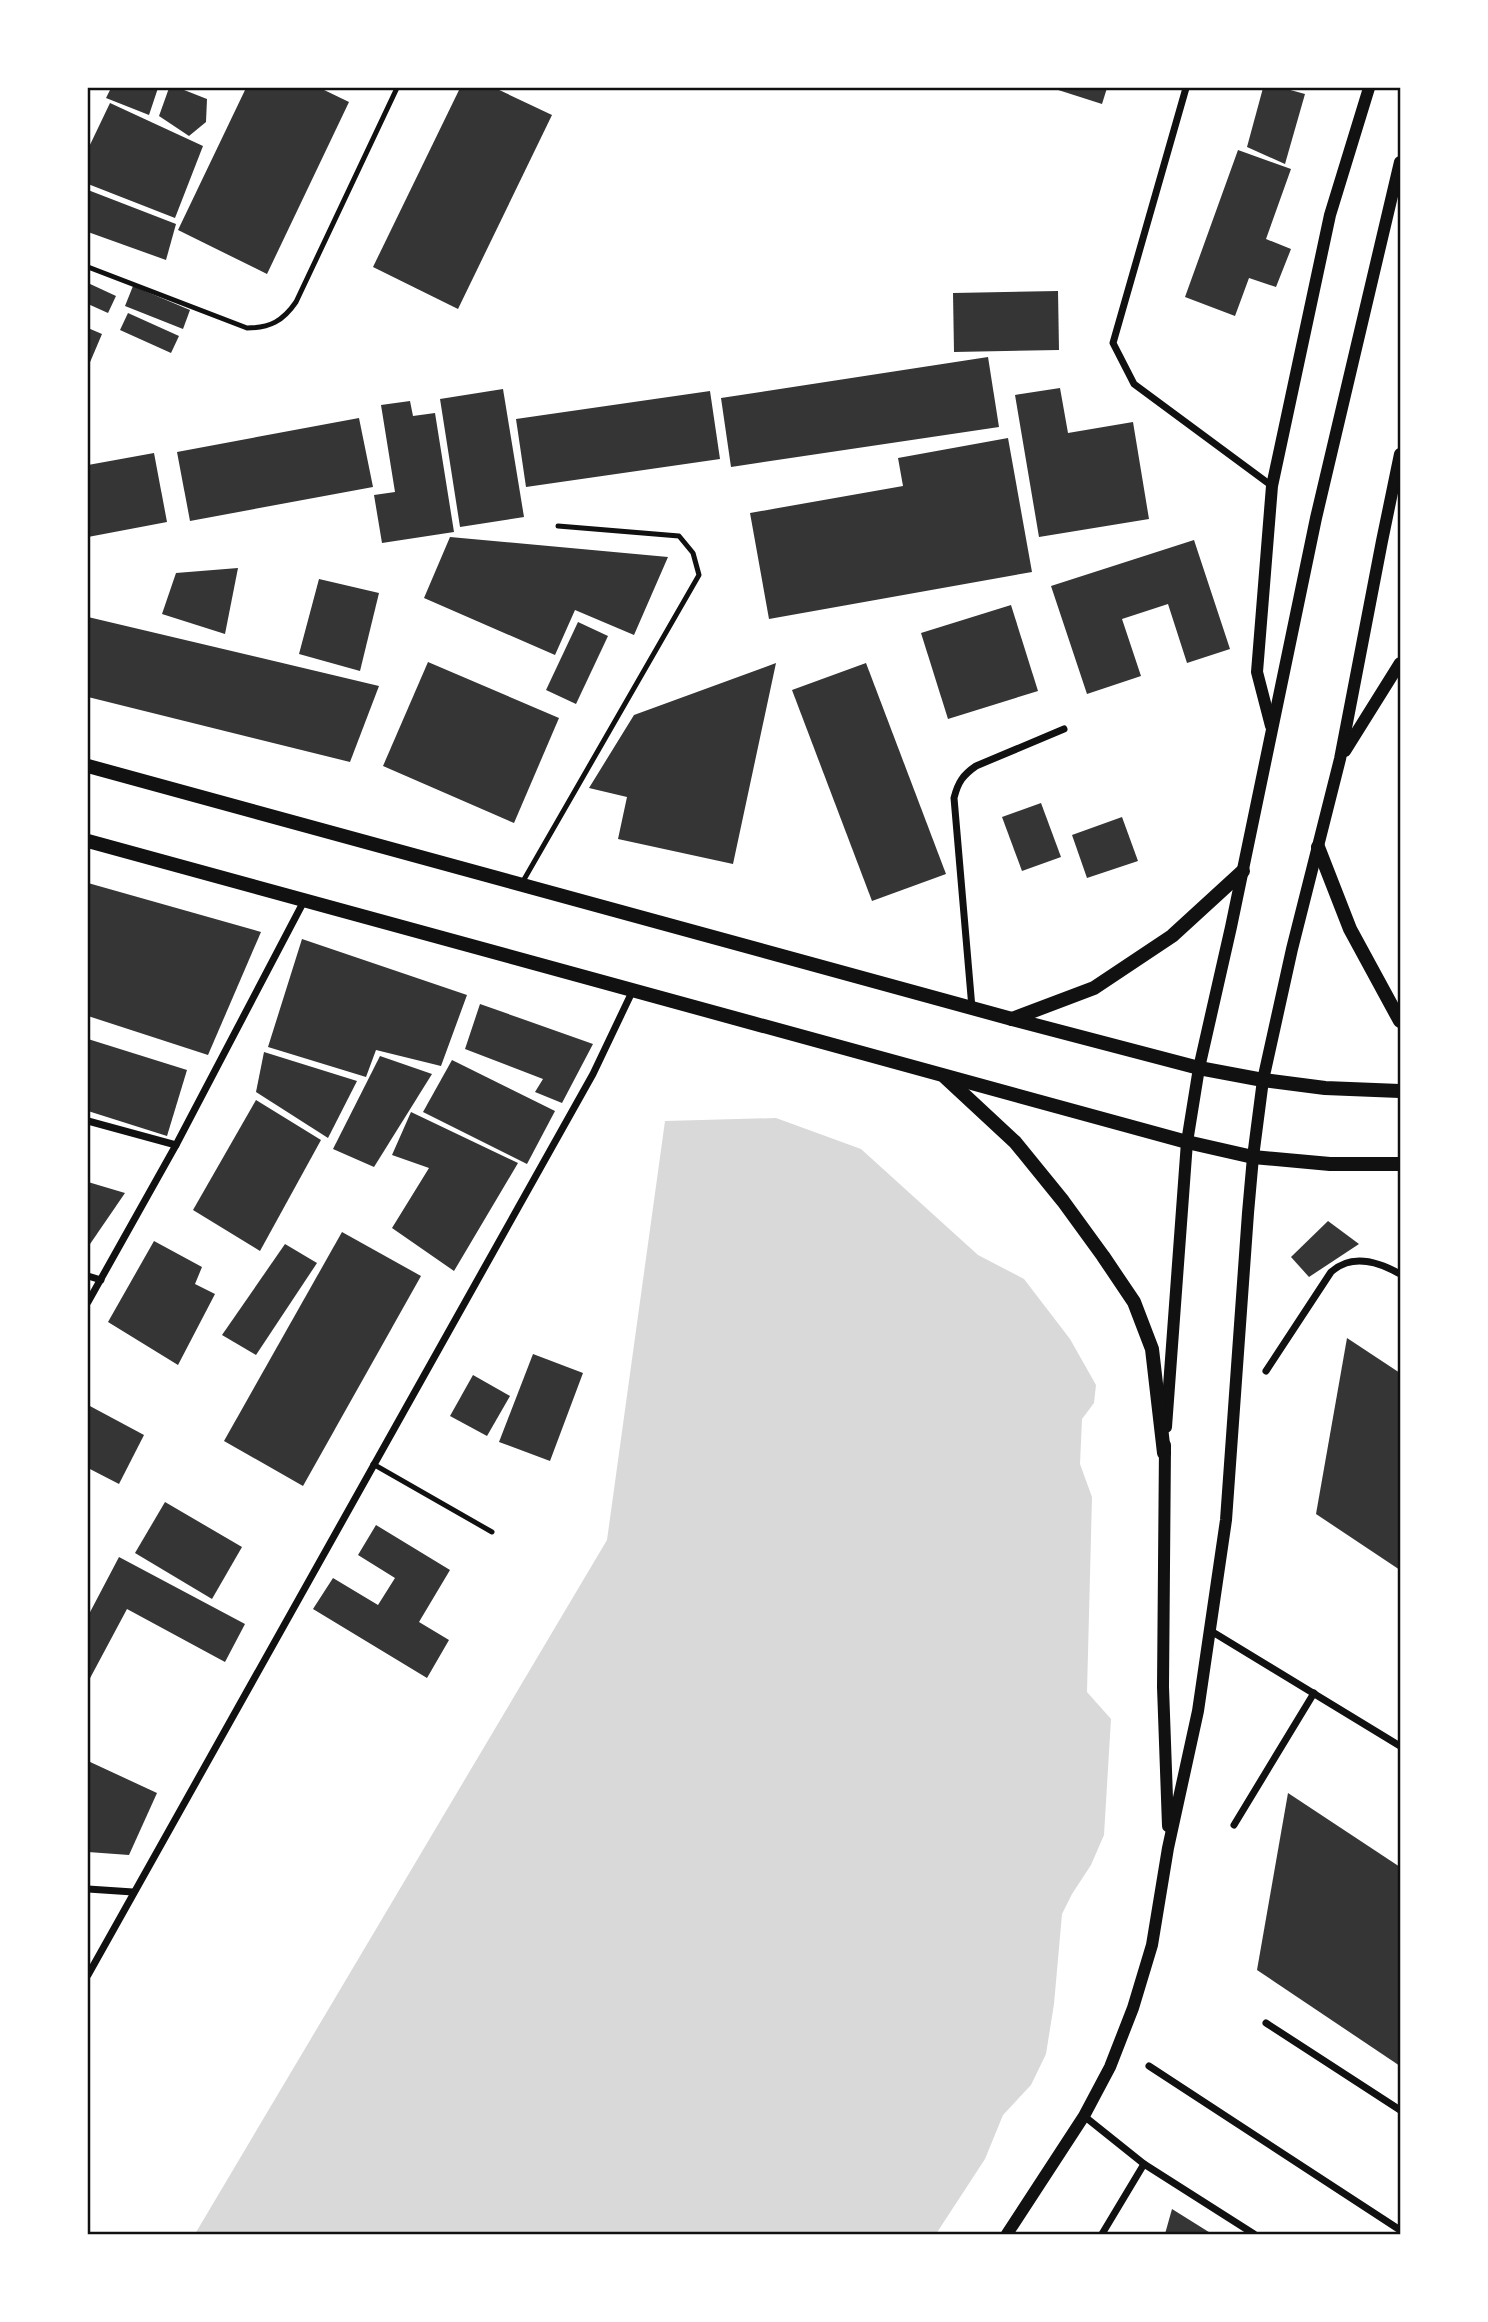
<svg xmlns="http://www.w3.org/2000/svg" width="1488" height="2322" font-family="'Roboto Condensed',sans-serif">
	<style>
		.water { fill: #d9d9d9 }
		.building { fill: #353535 }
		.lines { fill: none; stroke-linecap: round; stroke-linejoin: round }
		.service { stroke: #111; stroke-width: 5 }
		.minor { stroke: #111; stroke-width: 7 }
		.tertiary { stroke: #111; stroke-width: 12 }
		.secondary { stroke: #111; stroke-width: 14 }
		.neatline { fill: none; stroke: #111; stroke-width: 2.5 }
	</style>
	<rect width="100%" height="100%" fill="#fff"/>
	<polygon class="water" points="776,1118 861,1149 978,1255 1024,1279 1070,1339 1096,1385 1094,1403 1082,1419 1080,1464 1092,1497 1087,1692 1111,1719 1104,1835 1091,1865 1072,1894 1062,1914 1054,2004 1046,2054 1031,2085 1003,2115 985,2159 936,2234 195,2234 607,1540 665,1121"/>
	<g class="building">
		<polygon points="111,88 158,88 149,115 106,98"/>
		<polygon points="169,88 179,88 207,99 206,122 189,136 159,116"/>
		<polygon points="246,88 320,88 349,102 267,274 178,230"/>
		<polygon points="460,88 495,88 552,115 458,309 373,267"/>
		<polygon points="1052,88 1107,88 1102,104"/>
		<polygon points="1263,88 1283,88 1305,94 1285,164 1247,147"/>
		<polygon points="110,103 203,146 175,218 88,184 88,149"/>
		<polygon points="1238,150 1291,169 1266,239 1291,249 1276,287 1249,278 1235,316 1185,297"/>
		<polygon points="88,190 176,224 166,260 88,232"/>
		<polygon points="88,283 116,296 108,313 88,304"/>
		<polygon points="133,286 190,310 183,329 125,306"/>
		<polygon points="1058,291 1059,350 954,352 953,293"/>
		<polygon points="128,313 179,336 171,353 120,330"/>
		<polygon points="88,328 102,334 88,367"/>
		<polygon points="988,357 999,427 731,467 721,398"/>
		<polygon points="1060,388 1068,433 1133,422 1149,519 1039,537 1015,395"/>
		<polygon points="503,389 524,517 460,527 440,399"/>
		<polygon points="710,391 720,459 526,487 516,419"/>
		<polygon points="410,401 413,416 435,413 454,532 382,543 374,495 395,492 381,405"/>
		<polygon points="359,418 373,487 190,521 177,452"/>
		<polygon points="1008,438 1032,572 769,619 750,513 903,486 898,458"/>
		<polygon points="154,453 167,522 88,537 88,465"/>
		<polygon points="450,537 668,557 634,635 575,610 555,655 424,598"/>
		<polygon points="1194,540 1230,649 1187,663 1168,604 1122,619 1141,676 1087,694 1051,586"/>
		<polygon points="238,568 225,634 162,614 176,573"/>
		<polygon points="319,579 379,593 360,671 299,654"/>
		<polygon points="1011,605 1038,691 948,719 921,633"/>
		<polygon points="88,617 379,686 350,762 88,697"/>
		<polygon points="578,622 608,636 576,704 546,690"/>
		<polygon points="428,662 559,718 514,823 383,766"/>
		<polygon points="776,663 733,864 618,839 627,797 589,788 634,715"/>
		<polygon points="866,663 946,874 872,901 792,690"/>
		<polygon points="1041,803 1061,857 1022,871 1002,817"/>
		<polygon points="1122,817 1138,861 1087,878 1072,835"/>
		<polygon points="88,883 261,932 208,1055 88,1016"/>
		<polygon points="302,939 467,995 441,1066 376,1050 366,1077 268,1047"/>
		<polygon points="480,1004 593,1044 562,1103 535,1092 543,1079 465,1049"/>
		<polygon points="88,1039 187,1070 167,1136 88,1111"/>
		<polygon points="264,1052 357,1081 328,1138 256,1092"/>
		<polygon points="380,1056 432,1074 374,1167 333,1149"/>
		<polygon points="452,1060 555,1111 527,1164 423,1112"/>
		<polygon points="256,1100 321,1140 260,1251 193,1210"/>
		<polygon points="411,1112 518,1163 454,1271 392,1228 429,1168 392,1155"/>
		<polygon points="88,1182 125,1193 88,1247"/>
		<polygon points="1328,1221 1359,1244 1309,1277 1291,1257"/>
		<polygon points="342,1232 421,1276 303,1486 224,1441"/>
		<polygon points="154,1241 202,1267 195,1284 215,1294 178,1365 108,1322"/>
		<polygon points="285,1244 317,1263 256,1355 222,1335"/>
		<polygon points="1347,1338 1400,1373 1400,1570 1316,1514"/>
		<polygon points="533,1354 583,1373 550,1461 499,1442"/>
		<polygon points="473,1375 510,1396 487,1436 450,1416"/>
		<polygon points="88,1405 144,1435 119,1484 88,1468"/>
		<polygon points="165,1502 242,1547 212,1599 135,1553"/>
		<polygon points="376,1525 450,1570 419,1622 449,1640 427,1678 313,1609 333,1578 378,1605 395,1578 358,1555"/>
		<polygon points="119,1557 245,1624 225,1662 127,1609 88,1682 88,1616"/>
		<polygon points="88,1761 157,1793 129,1855 88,1852"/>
		<polygon points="1288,1793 1400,1867 1400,2066 1257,1970"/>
		<polygon points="1172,2209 1212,2234 1165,2234"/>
	</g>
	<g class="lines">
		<g class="service">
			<path d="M 88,267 L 247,328 C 270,328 283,321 296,302 L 397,88"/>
			<polyline points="522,883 699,575 693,553 679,536 558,526"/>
			<polyline points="373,1464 492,1532"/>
		</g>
		<g class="minor">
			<polyline points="1186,88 1113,343 1134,384 1272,486"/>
			<path d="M 972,1008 L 954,798 C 958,782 963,775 976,766 L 1064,729"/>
			<polyline points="88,1121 176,1145"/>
			<polyline points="88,1276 101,1280"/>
			<polyline points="88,1302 176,1145 304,901"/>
			<path d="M 1266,1371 L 1331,1272 C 1352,1253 1379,1262 1400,1274"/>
			<polyline points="1211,1631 1400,1746"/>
			<polyline points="1234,1825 1314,1693"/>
			<polyline points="88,1889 133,1892"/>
			<polyline points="88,1975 593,1074 633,990"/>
			<polyline points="1266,2023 1400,2110"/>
			<polyline points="1149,2066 1400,2230"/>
			<polyline points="1084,2116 1144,2164 1254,2234"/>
			<polyline points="1102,2234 1144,2164"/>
		</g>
		<g class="tertiary">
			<polyline points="1271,726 1257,672 1272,486 1330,215 1369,88"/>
			<polyline points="1345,751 1400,663"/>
			<polyline points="1166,1427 1187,1142 1199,1068 1231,927 1316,518 1400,162"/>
			<polyline points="1165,1445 1163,1687 1168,1826"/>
			<polyline points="1007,2234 1084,2116 1110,2067 1133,2008 1152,1945 1168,1848 1198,1711 1226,1520 1248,1213 1253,1157 1263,1080 1292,949 1340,759 1382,541 1400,454"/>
		</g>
		<g class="secondary">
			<polyline points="88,766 1012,1019 1199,1068 1263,1080 1325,1088 1400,1091"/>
			<polyline points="88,841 1187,1142 1253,1157 1330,1164 1400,1164"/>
			<polyline points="1318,847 1350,929 1400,1021"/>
			<polyline points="1012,1019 1094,988 1172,936 1243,871"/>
			<polyline points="945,1077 1015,1142 1063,1201 1103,1256 1134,1302 1152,1349 1164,1453"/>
		</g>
	</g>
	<rect width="1488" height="2322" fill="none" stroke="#ffffff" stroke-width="178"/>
	<rect x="89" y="89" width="1310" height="2144" class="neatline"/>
</svg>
